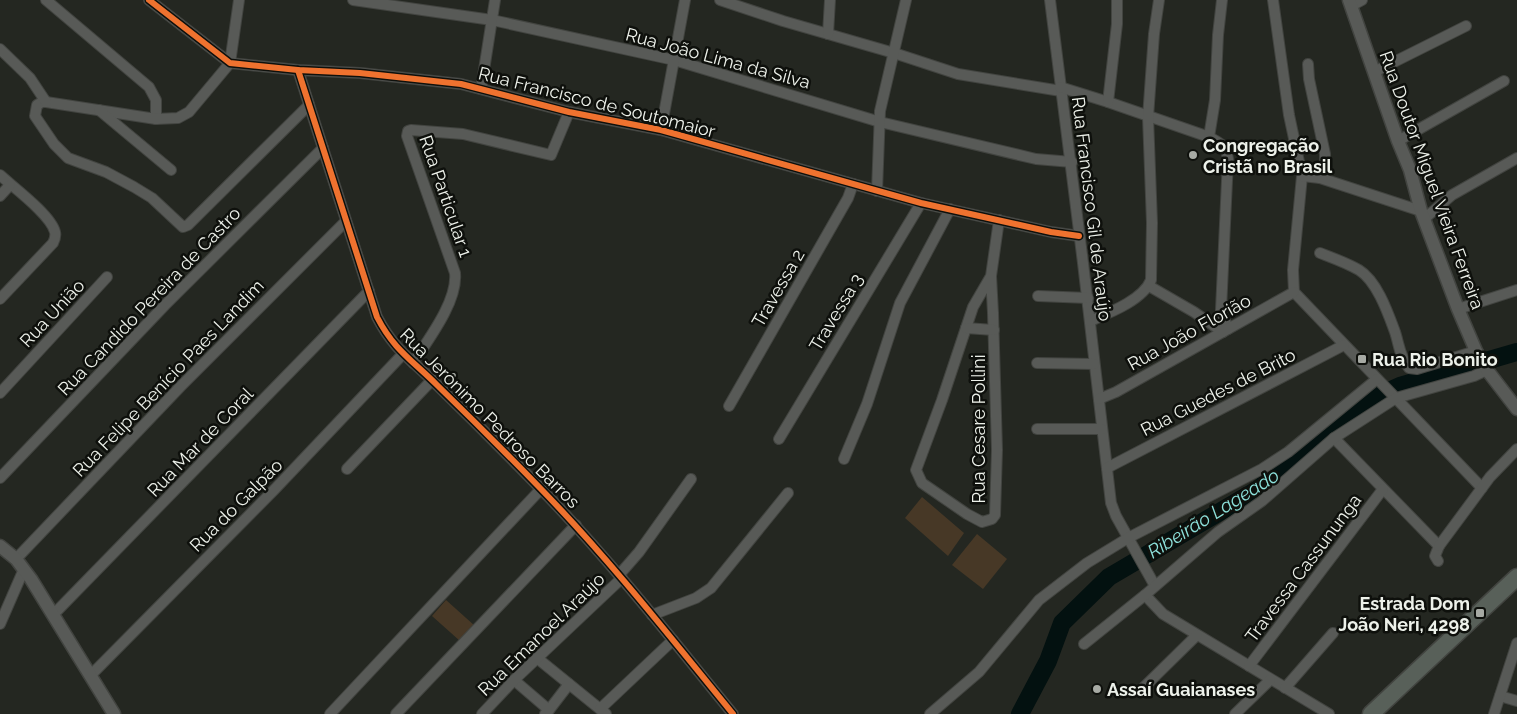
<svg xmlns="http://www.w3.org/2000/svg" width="1517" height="714" font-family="Raleway,sans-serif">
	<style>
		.green { fill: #473826 }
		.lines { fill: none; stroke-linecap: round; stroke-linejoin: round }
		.river { stroke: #031110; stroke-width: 18 }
		.minor-casing { stroke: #424440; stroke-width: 12 }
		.tertiary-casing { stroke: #424440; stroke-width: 15 }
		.primary-casing { stroke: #424440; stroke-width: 19 }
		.minor { stroke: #585a57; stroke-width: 10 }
		.tertiary { stroke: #585a57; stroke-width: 12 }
		.primary { stroke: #586059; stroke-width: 16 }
		.cycleway-casing { stroke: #0e100c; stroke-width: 9 }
		.cycleway { stroke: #ef722f; stroke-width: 6 }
		.poi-dot { fill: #a7aaa4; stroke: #0e100c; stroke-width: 2 }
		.labels { text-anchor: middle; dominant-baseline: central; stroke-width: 5; stroke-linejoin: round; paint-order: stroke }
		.street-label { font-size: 18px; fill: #edf1ea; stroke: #0e100c }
		.poi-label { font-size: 18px; font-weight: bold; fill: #edf1ea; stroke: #0e100c; text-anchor: start }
		.water-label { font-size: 19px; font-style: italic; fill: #8de2dc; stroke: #0e100c }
	</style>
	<rect width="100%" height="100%" fill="#242721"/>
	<g class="green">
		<polygon points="922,497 964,533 948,556 905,518"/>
		<polygon points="977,534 1007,559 983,589 952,565"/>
		<polygon points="446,600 475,626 460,641 432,616"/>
	</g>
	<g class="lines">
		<polyline class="river" points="1020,714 1048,661 1062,623 1109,577 1257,490 1371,399 1400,386 1517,352"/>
		<defs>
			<g id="minor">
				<polyline points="46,0 149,87 156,100 156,119"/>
				<polyline points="149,0 230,63 298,70 360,73 461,84 569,112 661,130 921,203 1051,232 1079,236"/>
				<polyline points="239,0 230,63 189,112 178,118 156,119 46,102 42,102 37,105 35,116 54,144 68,158 106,172 134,187 152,198 183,227 188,225 309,105"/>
				<polyline points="353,0 492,20 674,60 880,122 1036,159 1072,162"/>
				<polyline points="720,0 783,21 894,53 958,74 1061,91"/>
				<polyline points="1050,0 1083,263 1111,503 1116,516 1155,586"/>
				<polyline points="1273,0 1289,115 1302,176 1293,270 1294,292 1482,488"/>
				<polyline points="1351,6 1362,0"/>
				<polyline points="828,34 830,0"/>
				<polyline points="0,49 30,78 46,102"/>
				<polyline points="1308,64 1309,79 1325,154 1325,163 1320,178"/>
				<path d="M 298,70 L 377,317 C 394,350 412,360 437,385 C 472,419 507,454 541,489 C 610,560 671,638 733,714"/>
				<polyline points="1374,72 1466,26"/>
				<path d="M 1060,87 L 1108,102 L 1209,137 C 1220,143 1226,145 1228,159 L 1221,310 L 1228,329"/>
				<polyline points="481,89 495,0"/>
				<polyline points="1108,102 1117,24 1117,0"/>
				<polyline points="99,110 171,170"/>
				<polyline points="661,130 685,0"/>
				<polyline points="1209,137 1215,100 1218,35 1222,0"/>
				<polyline points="1398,141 1504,81"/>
				<path d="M 0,175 C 13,187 51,215 55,232 C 56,236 55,239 53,243 L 0,299"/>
				<polyline points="1302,176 1320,178 1421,211"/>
				<polyline points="877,191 880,111 906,0"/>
				<polyline points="0,196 10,185"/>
				<polyline points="1424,219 1452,195 1517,158"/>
				<path d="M 1320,253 C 1333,258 1347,263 1359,270 C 1377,281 1388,313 1395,332 C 1399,344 1400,358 1409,368 L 1417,369 L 1476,351"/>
				<polyline points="991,276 973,307 942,400 916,470 922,483 967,514 982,522 992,519 995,515 997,450 993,313 991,276 999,220"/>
				<polyline points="1149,286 1194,312 1223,332"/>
				<polyline points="1038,296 1088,298"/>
				<polyline points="1458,309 1517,290"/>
				<path d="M 1090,321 C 1109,313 1143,300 1151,280 L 1152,223 L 1148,117 L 1154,34 L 1159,0"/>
				<polyline points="966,328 994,330"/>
				<path d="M 413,363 C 428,340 458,301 455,273 L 407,136 L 408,131 L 411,130 L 463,134 L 551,155 L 569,112"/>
				<polyline points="1037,363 1094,364"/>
				<polyline points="0,393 107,277"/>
				<polyline points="1099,399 1116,392 1294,292"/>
				<polyline points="729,406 848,198 853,184"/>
				<polyline points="1037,429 1102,429"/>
				<polyline points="1334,438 1439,546 1435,556 1438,561"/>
				<polyline points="779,439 921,203"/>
				<polyline points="844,459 867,404 900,303 950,209"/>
				<polyline points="1107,468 1344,345"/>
				<polyline points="347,469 432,380"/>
				<polyline points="0,478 165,305 323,148"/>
				<polyline points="1439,546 1490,477 1517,449"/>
				<polyline points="16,559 180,387 346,221"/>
				<polyline points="619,575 639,552 691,479"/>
				<polyline points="1145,595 1163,614 1329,714"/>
				<polyline points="53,615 369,291"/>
				<polyline points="652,615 696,598 711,588 788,493"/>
				<polyline points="0,624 24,569"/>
				<polyline points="1084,644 1145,595 1218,532 1262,501 1334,438 1396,398 1474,376 1487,370"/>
				<polyline points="537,658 606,714"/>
				<polyline points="1249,666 1383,489"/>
				<polyline points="90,676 274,490 403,354"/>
				<polyline points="514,680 549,710 545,714"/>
				<polyline points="1144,687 1197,635"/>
				<polyline points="1285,688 1333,633"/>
				<polyline points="1500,696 1517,701"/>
				<polyline points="600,709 673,640"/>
				<polyline points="549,710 569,684"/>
				<polyline points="330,714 541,489"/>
				<polyline points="396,714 576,525"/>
				<polyline points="482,714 514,680 622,578"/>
				<polyline points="930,714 979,672 1039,600 1087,563 1128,538 1262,469 1288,452 1377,379"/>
				<polyline points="1235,714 1270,680"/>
				<polyline points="1494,714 1517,643"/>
			</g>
			<g id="tertiary">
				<polyline points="1349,0 1398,141 1410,170 1421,211 1458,309 1476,351 1487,370 1517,409"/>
				<polyline points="0,546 16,559 31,579 114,714"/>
			</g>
			<polyline id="primary" points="1371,714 1517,577"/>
		</defs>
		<use href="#minor" class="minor-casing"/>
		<use href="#tertiary" class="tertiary-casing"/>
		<use href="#primary" class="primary-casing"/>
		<use href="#minor" class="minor"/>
		<use href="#tertiary" class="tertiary"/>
		<use href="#primary" class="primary"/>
		<defs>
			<g id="cycleway">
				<polyline points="149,0 230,63 298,70 360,73 461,84 569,112 661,130 921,203 1051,232 1079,236"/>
				<path d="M 298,70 L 377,317 C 394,350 412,360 437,385 C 472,419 507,454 541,489 C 610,560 671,638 733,714"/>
			</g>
		</defs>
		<use href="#cycleway" class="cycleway-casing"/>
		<use href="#cycleway" class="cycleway"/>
	</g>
	<g class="poi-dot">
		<circle cx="1193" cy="155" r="5"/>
		<rect x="1357" y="354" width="10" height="10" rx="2.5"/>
		<rect x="1475" y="608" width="10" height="10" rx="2.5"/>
		<circle cx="1097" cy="689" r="5"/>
	</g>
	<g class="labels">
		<g class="street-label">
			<text transform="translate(718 58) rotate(15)">Rua João Lima da Silva</text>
			<text transform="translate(597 102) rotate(14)">Rua Francisco de Soutomaior</text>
			<text transform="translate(1432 180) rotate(70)">Rua Doutor Miguel Vieira Ferreira</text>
			<text transform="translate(446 196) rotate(71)">Rua Particular 1</text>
			<text transform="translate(1092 209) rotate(83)">Rua Francisco Gil de Araújo</text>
			<text transform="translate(778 288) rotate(-60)">Travessa 2</text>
			<text transform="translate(149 301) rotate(-46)">Rua Candido Pereira de Castro</text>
			<text transform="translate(836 312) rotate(-59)">Travessa 3</text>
			<text transform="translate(52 313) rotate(-47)">Rua União</text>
			<text transform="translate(1189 332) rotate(-29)">Rua João Florião</text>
			<text transform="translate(168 378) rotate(-46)">Rua Felipe Benício Paes Landim</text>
			<text transform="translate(1218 392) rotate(-27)">Rua Guedes de Brito</text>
			<text transform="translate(490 418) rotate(45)">Rua Jerônimo Pedroso Barros</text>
			<text transform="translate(978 429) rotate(-90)">Rua Cesare Pollini</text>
			<text transform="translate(200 442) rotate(-46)">Rua Mar de Coral</text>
			<text transform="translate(236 505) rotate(-45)">Rua do Galpão</text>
			<text transform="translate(1303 568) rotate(-53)">Travessa Cassununga</text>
			<text transform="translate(541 634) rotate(-44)">Rua Emanoel Araújo</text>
		</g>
		<g class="poi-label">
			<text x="1203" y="145">Congregação<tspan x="1203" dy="21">Cristã no Brasil</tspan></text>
			<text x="1372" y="359">Rua Rio Bonito</text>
			<text x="1470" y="603" text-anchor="end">Estrada Dom<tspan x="1470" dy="21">João Neri, 4298</tspan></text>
			<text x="1107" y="689">Assaí Guaianases</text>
		</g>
		<g class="water-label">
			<text transform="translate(1213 513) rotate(-32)">Ribeirão Lageado</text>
		</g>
	</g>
</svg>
